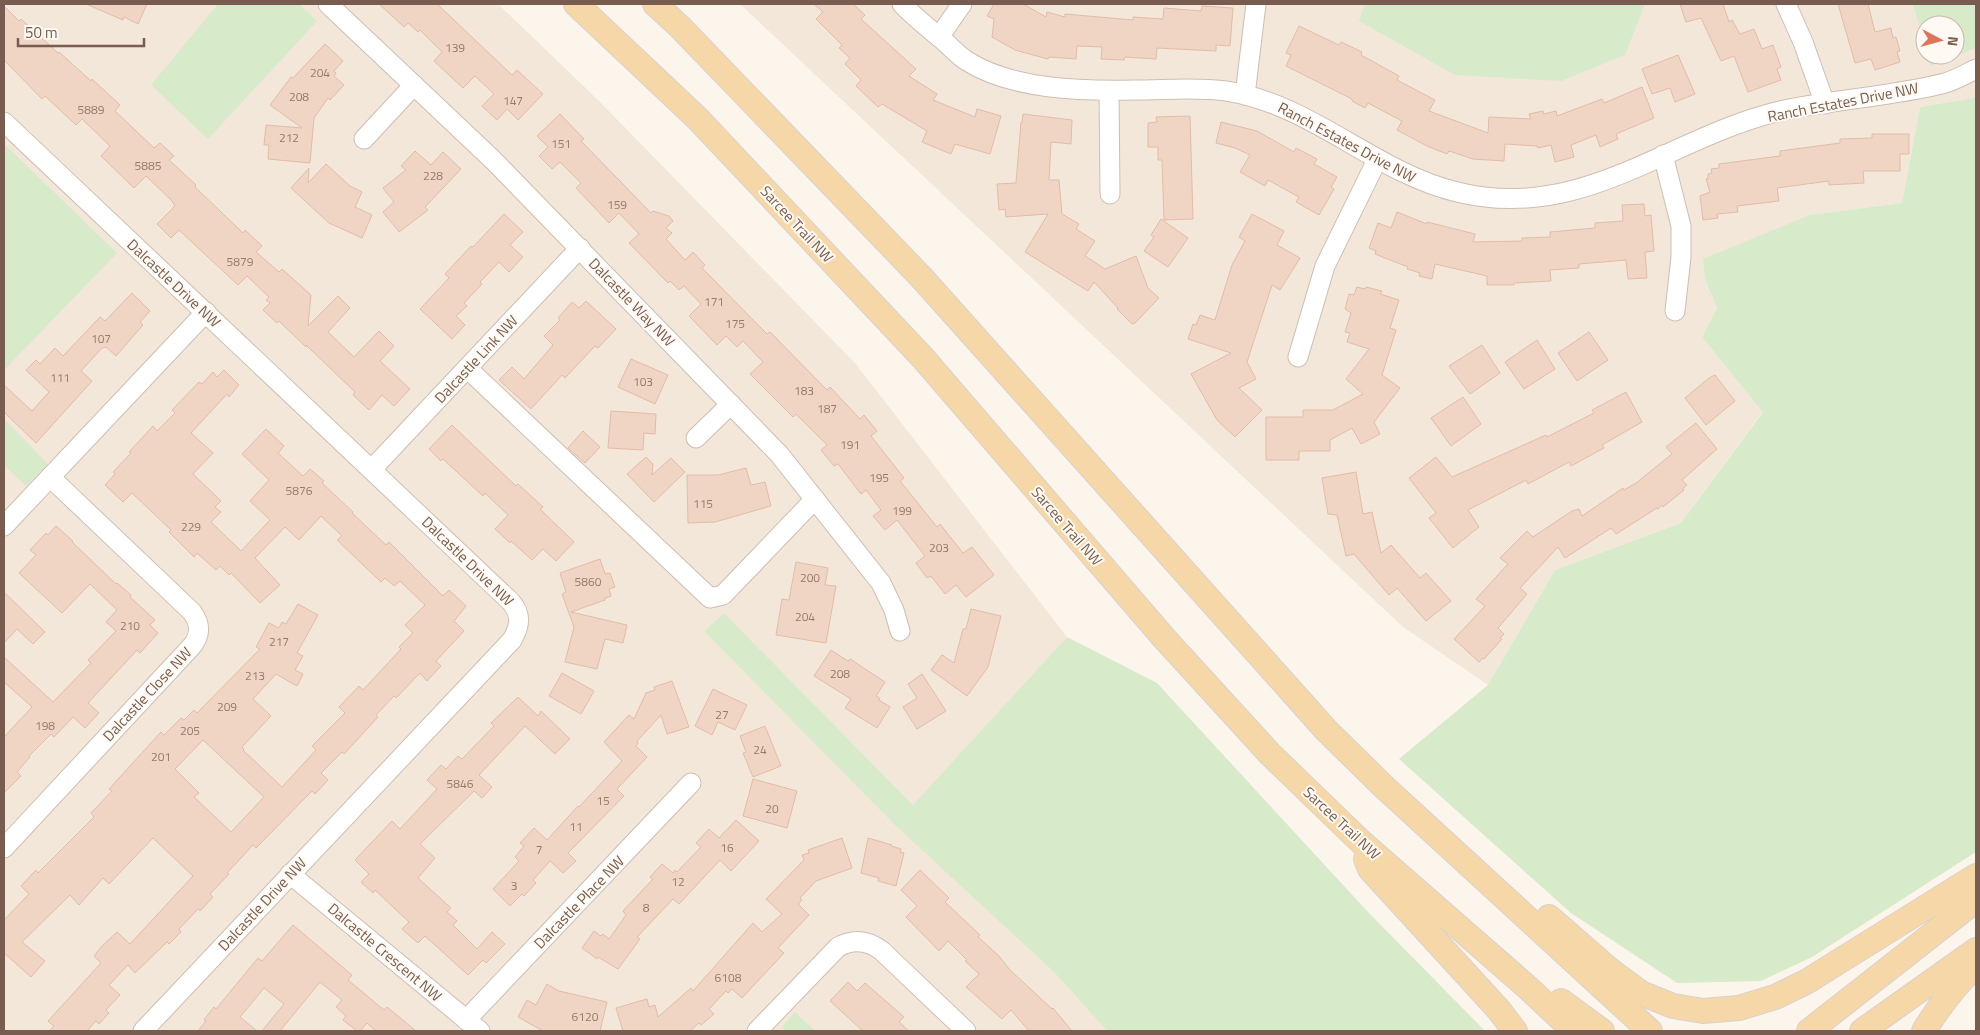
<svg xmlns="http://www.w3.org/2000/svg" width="1980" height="1035" font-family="'Titillium Web',sans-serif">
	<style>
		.residential { fill: #f3e7da; fill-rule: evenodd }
		.green { fill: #d7eaca }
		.building { fill: #f0d5c4; stroke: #e2bca6; fill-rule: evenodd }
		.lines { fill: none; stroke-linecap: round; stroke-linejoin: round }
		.minor-casing { stroke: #cebeb1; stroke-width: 21 }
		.major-casing { stroke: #d9d1ce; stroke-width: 26 }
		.minor { stroke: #fff; stroke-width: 19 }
		.major { stroke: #f6d8a8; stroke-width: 24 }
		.labels { text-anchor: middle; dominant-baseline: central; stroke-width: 4; stroke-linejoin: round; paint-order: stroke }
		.number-label { font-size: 12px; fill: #957a6c }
		.street-label { font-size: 15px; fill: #775c4f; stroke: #fef9f2 }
	</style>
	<rect width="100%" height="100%" fill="#fcf5ec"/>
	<g class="residential">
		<polygon points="4,4 498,4 598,100 855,363 1067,637 914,806 724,613 704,631 1054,972 1107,1031 4,1031"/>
		<path d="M 740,4 L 1976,4 L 1976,96 L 1973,98 L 1920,107 L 1902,203 L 1810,215 L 1705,279 L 1717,308 L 1702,337 L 1763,411 L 1681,523 L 1555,570 L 1488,685 L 1403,627 ZM 1925,25 L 1955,25 L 1955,55 L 1925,55 Z"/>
	</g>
	<g class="green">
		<polygon points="218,4 299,4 317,21 208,139 151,85"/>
		<polygon points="1365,4 1645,4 1625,55 1561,81 1455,75 1359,21"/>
		<polygon points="1913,4 1976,4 1976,48 1931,66 1928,55 1955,55 1955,25 1925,25 1925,45"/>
		<polygon points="1976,96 1976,852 1812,957 1761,981 1677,983 1571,913 1399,759 1488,685 1555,570 1681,523 1763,412 1702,337 1717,308 1705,279 1703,259 1810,215 1902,203 1920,107 1973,98"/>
		<polygon points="4,144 117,253 4,370"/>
		<polygon points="4,419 48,464 26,486 4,465"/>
		<polygon points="724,613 913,805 1067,637 1157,683 1368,912 1485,1031 1107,1031 1054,972 894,824 704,631"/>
		<polygon points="795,1012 815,1031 786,1031 782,1027"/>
	</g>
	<g class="building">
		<polygon points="86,4 147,4 138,24 124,17 123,20"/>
		<polygon points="379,4 437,4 512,75 517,70 543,94 518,120 507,109 497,120 482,106 494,94 475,76 463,88 434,61 442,52 420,30 418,32 408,23 404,27"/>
		<polygon points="814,4 853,4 865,15 861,19 916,69 909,76 937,94 933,100 975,117 977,109 1001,116 990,154 955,144 951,154 922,142 927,131 882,104 878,107 856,86 861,80 845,64 850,58 839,48 842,45 816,19 823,12"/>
		<polygon points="994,4 1023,4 1046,17 1047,12 1065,17 1065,14 1133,20 1133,17 1163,19 1164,8 1201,11 1202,6 1233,8 1230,46 1216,45 1216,51 1157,48 1156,59 1125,57 1124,60 1101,59 1102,47 1077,46 1076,59 1049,57 1048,59 1015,50 992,37 994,19 987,16"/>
		<polygon points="1680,4 1723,4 1729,22 1732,20 1740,34 1754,29 1762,49 1773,45 1781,67 1777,69 1781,80 1748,92 1734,56 1721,61 1701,18 1686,22"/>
		<polygon points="1838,4 1868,4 1875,32 1891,28 1893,38 1896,37 1900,51 1897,52 1900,62 1875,70 1871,59 1855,63"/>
		<polygon points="4,6 19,21 21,19 31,28 58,53 59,52 91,81 92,79 120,105 115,111 154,148 160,143 174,156 169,160 196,185 195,187 243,233 245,230 262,246 256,252 279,272 282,269 311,295 308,326 338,296 350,308 328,332 354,357 379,331 394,346 380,361 410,389 394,406 382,395 369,410 353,395 355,392 306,345 306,347 279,321 277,323 263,310 270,303 266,300 269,297 247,276 238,285 179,230 171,238 157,224 175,206 172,201 146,176 134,188 101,156 110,146 82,119 76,125 45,96 42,99 4,60"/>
		<polygon points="1299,26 1339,45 1341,42 1362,52 1361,55 1399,76 1397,80 1435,100 1429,111 1488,133 1489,117 1531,119 1529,114 1543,111 1544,114 1556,111 1557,116 1602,99 1604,103 1642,87 1654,118 1616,134 1618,139 1600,147 1596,135 1571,145 1574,157 1555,162 1551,145 1538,148 1537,146 1505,144 1504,161 1473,159 1449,151 1447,154 1427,146 1397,130 1402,121 1368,103 1365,108 1352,101 1352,99 1286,66 1291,55 1286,53"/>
		<polygon points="325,44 343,61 334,71 336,73 334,76 344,85 330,100 328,98 314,118 310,163 268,159 269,145 264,145 266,125 302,128 270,105 291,77 293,78"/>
		<polygon points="1678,55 1695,94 1675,102 1670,88 1652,94 1642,69"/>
		<polygon points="560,114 584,139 581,141 651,213 653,211 669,216 673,221 666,228 672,233 666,239 685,260 693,252 705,265 702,268 767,334 770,332 827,390 830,387 860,419 864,415 877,431 871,436 904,478 900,481 937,527 940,524 963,553 972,547 994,575 966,597 956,585 945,594 931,576 927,578 916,563 925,556 897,520 885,530 873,516 881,510 866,490 861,494 838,464 834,466 821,450 827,445 796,414 793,417 750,374 763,362 743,341 737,347 726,336 717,345 689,316 701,304 684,286 679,290 670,281 668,283 629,243 639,234 619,213 609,223 576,188 581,183 560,162 552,169 539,156 548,147 537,136"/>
		<polygon points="1023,114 1072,120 1071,144 1051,142 1049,180 1059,180 1062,214 1079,224 1076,229 1095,241 1085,256 1105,269 1136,256 1148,288 1159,298 1135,323 1132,324 1117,309 1118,308 1094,282 1088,291 1025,252 1048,214 1006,217 1005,209 999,210 997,184 1016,183 1021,122 1022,122"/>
		<polygon points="1190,116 1193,219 1164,220 1162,160 1158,160 1158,147 1148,147 1148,123 1157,122 1156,117"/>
		<polygon points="1221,122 1257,131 1294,152 1296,148 1317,159 1314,164 1337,177 1331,187 1334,189 1319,215 1296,202 1299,197 1268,180 1265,186 1240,172 1250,155 1235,148 1216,143"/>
		<polygon points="1872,134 1909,134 1909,154 1900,154 1900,171 1863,171 1864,183 1829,185 1829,181 1777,188 1779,201 1737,206 1738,212 1717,214 1718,218 1703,220 1700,196 1710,192 1706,179 1708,179 1708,174 1712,173 1711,169 1719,168 1719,164 1780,156 1780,151 1840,143 1840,139 1872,138"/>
		<polygon points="415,151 431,165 443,152 461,169 425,207 428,210 399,232 383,212 394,202 383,188 406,170 401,166"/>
		<polygon points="326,164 350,186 362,192 355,207 372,215 362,238 329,223 291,188 309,168 308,183"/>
		<polygon points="1644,204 1645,216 1651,215 1654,251 1645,252 1647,278 1628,279 1626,260 1579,264 1579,268 1550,270 1551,281 1514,283 1514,285 1487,285 1487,276 1435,264 1432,279 1419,276 1420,273 1407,269 1408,267 1375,254 1376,251 1369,248 1378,223 1391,228 1397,212 1427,224 1427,222 1475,234 1473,242 1522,241 1522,238 1550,237 1550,232 1595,228 1595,223 1623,221 1622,205"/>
		<polygon points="504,214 523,232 510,245 523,257 509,272 499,262 480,282 482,284 464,303 467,306 456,316 465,325 452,339 420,309 449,278 445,274 471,246 473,247"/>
		<polygon points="1252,214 1284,231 1277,245 1300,258 1280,290 1272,285 1247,362 1256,379 1239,388 1262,410 1235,437 1217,420 1191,374 1231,353 1188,339 1193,324 1196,325 1200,315 1215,320 1232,265 1245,241 1239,237"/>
		<polygon points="1161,219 1188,238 1168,267 1144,251 1154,237 1151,235"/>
		<polygon points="1357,287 1365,289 1366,287 1382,291 1380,294 1399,300 1390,328 1396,330 1382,375 1400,388 1374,422 1380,434 1361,444 1352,428 1330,440 1330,451 1299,451 1299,460 1266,460 1266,417 1303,417 1303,410 1333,410 1363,394 1346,379 1369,349 1347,342 1350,333 1345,332 1351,313 1345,309 1349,294 1354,295"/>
		<polygon points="132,293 150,311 140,322 143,325 116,356 106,347 102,348 81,371 92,381 36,443 4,412 4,385 32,411 49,392 26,370 36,360 40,364 55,348 63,356 100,317 105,321"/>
		<polygon points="586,301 616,329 598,348 595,346 565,378 562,375 531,409 499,380 512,367 524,379 553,345 544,336 560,320 558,318 572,302 579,308"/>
		<polygon points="1589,332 1608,360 1577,381 1558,353"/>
		<polygon points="1537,340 1555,369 1524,389 1505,362"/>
		<polygon points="1482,345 1500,373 1470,394 1449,366"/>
		<polygon points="631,359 668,375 655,404 618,387"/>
		<path d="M 224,370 L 239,385 L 229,397 L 227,394 L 191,433 L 213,453 L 193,474 L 221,501 L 215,507 L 221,512 L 211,522 L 241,551 L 270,520 L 250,501 L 269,480 L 242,454 L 266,429 L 284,446 L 278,453 L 303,476 L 310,469 L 324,481 L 322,483 L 353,512 L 352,513 L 386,545 L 389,542 L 443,596 L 449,590 L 466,606 L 454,621 L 464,631 L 436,661 L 441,666 L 427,681 L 420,673 L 396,698 L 394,696 L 376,715 L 378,717 L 356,741 L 344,754 L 342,752 L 321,773 L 328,780 L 315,794 L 312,791 L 256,848 L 253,845 L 227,873 L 229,874 L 210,894 L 213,897 L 200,911 L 198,909 L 179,929 L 181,932 L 169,944 L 167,942 L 135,973 L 128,965 L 109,985 L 120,995 L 106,1010 L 109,1013 L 99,1024 L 96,1021 L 87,1031 L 49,1031 L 54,1026 L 48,1021 L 101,963 L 94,956 L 102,946 L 117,932 L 130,944 L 193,876 L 153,838 L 109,884 L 103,878 L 79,905 L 70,895 L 22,942 L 45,961 L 31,977 L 4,953 L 4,920 L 29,894 L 21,886 L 36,870 L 38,873 L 94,817 L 91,813 L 112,791 L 109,789 L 161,732 L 164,735 L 181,718 L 184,720 L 194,710 L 197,713 L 260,649 L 256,647 L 269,623 L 279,628 L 282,622 L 286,624 L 298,604 L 318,615 L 297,653 L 303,656 L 295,670 L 303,674 L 297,686 L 276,674 L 253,699 L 271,716 L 242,747 L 244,749 L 243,750 L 282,787 L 316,750 L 312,746 L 345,713 L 339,707 L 359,686 L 363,690 L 401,649 L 399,647 L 413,633 L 405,625 L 425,605 L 400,581 L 394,586 L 385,578 L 381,582 L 337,540 L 342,536 L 321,516 L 299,540 L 285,527 L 255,558 L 280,585 L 260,603 L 231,573 L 229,575 L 220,566 L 216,570 L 197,553 L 194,557 L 169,532 L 171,530 L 132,493 L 123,502 L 105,485 L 115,474 L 113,472 L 131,453 L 129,452 L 153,426 L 157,431 L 175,413 L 172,410 L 199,382 L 202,384 L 213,372 L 217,377 ZM 203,740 L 264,797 L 231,832 L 194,797 L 199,793 L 175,769 Z"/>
		<polygon points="1715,375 1735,401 1706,425 1685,398 1709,378"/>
		<polygon points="1626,392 1642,422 1602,445 1604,448 1571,466 1569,462 1528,484 1526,480 1468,510 1479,527 1453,548 1429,518 1436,513 1409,478 1436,457 1452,477 1546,435 1547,437 1594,413 1592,410"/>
		<polygon points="1463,397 1481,424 1451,446 1431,418"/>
		<polygon points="611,411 656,414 655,434 644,433 643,450 608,448"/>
		<polygon points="1696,423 1717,449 1682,480 1687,485 1683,488 1684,490 1663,507 1662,505 1658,509 1657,508 1616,534 1611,528 1565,558 1558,547 1520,588 1527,594 1498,628 1504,634 1500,638 1502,639 1484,659 1483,658 1479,662 1454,639 1485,606 1476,599 1508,564 1500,558 1527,531 1533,537 1572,511 1579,509 1582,516 1623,488 1624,490 1636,483 1672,454 1666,447"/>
		<polygon points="452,425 516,486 518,484 543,507 540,509 574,542 556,561 543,549 532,560 511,541 510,543 495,529 508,515 485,493 483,496 443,459 441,461 429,449"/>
		<polygon points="583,431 600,447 585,463 568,448"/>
		<polygon points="646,457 653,464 652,475 671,458 685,472 654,502 627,474"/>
		<polygon points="746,468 751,485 765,482 771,506 715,522 688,523 687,475 718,475"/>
		<polygon points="1356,472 1363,514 1372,512 1381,553 1391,545 1420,578 1426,573 1451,601 1426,621 1397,588 1389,595 1354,554 1346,556 1337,515 1328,514 1322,478"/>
		<polygon points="56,526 73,541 72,542 116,584 117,583 131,595 130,597 155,620 150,625 158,633 140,653 137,650 88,703 99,713 85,728 73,717 54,737 51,734 29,756 30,757 17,772 21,776 4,793 4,737 32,707 4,682 4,657 53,702 91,663 88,660 116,631 106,622 117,610 90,584 62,613 19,573 36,555 30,550 46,533 48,535"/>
		<polygon points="600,559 605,574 610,573 615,587 609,589 611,596 604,599 605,600 571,612 627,625 623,643 605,639 597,669 565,662 574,627 562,594 566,592 560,573"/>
		<polygon points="796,562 828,568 825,585 836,586 826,643 776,635 782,599 789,600"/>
		<polygon points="4,592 45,632 33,644 17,629 4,643"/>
		<polygon points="971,609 1001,616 988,667 967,696 931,670 942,655 954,663 963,629 966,629"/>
		<polygon points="831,650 848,661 850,659 885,682 876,696 880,698 879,700 890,707 877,728 845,708 851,699 814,676"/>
		<polygon points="562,673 594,691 581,714 549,696"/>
		<polygon points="922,674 946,711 917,729 903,707 917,698 908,684"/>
		<polygon points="672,681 689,727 667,734 661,715 637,741 638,743 636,746 647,757 617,789 624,796 568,853 576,861 563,873 550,861 533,880 536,883 524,896 522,894 510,906 493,889 519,861 515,857 524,846 520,843 534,828 547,840 578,806 579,807 622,761 604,742 629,715 634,719 646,693 655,690 654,687"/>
		<polygon points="713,689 747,705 735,730 718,722 712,735 695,726"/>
		<polygon points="518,697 538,716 541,711 570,739 555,754 525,726 479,775 492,787 482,798 474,791 420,844 435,858 418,878 451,908 447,912 457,921 453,925 477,949 492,932 505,944 486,963 483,960 468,975 425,936 418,943 402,929 409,922 375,890 373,893 361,882 369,874 355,860 392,821 400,829 437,789 427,780 441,765 446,769 458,756 462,759 494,726 491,723"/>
		<polygon points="765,726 781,766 753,777 743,753 746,752 740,736"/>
		<polygon points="753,779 797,791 787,828 743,816"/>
		<polygon points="736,820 759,841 731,871 720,860 679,904 673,899 637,937 640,939 618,969 598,957 597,959 582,948 594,931 601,936 603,934 609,939 626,915 623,911 653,879 650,877 662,864 673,873 675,870 677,872 701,847 696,843 709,829 719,838"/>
		<polygon points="842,838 852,868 816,881 800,898 802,900 798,904 809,915 778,948 784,953 742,998 732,989 728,993 726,991 709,1009 714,1014 701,1025 699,1023 690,1031 623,1031 616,1008 647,999 649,1007 655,1005 658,1017 691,988 693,991 753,923 762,932 782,914 766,899 804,860 802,855 809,853 808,850"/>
		<polygon points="868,838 892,845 891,846 901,849 900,852 904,853 896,886 878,881 879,878 861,873"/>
		<polygon points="920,870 949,898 945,902 980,935 978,937 999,956 1010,970 1052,1009 1053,1008 1072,1031 1029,1031 1011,1010 1002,1019 966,987 979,974 965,961 967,960 948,941 939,951 906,917 917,906 901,890"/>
		<polygon points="293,925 352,975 348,980 384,1010 387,1007 416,1031 376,1031 367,1023 360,1031 357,1031 343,1020 346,1016 336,1007 342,1000 320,982 280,1031 262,1031 284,1004 264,988 240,1017 257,1031 198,1031 206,1021 204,1020 214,1007 216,1009 258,958 262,961"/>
		<polygon points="848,982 857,991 865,983 904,1017 899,1022 909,1031 863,1031 830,1001"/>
		<polygon points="547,984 559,991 607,1002 600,1031 543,1031 518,1017 527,1000 536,1005"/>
	</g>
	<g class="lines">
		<defs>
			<g id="minor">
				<polyline points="328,4 493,160 779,454 881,583 894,610 900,631"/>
				<path d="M 902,4 C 915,18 930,29 945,42 C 952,48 959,56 967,61 C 1013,90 1082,91 1134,90 C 1165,90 1196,87 1226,91 C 1312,104 1374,172 1457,192 C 1582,223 1667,138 1780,111 C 1834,99 1891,97 1945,83 C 1955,80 1966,74 1976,69"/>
				<polyline points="1786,4 1803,42 1825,104"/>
				<polyline points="939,37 962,4"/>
				<polyline points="1109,91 1110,194"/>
				<polyline points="1245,95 1256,4"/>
				<path d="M 4,122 L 511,602 C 522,615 520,626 512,640 L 143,1031"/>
				<polyline points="364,139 414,85"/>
				<polyline points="1663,155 1681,226 1681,257 1675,311"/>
				<polyline points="1298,357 1325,266 1377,160"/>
				<polyline points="467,368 710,598 723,595 815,499"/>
				<polyline points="696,438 731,404"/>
				<polyline points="372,469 580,248"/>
				<polyline points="4,526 206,312"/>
				<path d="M 4,848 L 191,647 C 201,636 201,624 192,612 L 50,477"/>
				<polyline points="290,874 480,1031"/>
				<polyline points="466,1020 691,783"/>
				<path d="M 757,1031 L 838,947 C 853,939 868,940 882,951 L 966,1031"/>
			</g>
			<g id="major">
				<polyline points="576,4 698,119 923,358 1164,638 1270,754 1360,841 1527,987 1574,1031"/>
				<polyline points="655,4 680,27 921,277 1326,730 1383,786 1650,1031"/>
				<polyline points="1366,859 1370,869 1498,1009 1515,1031"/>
				<polyline points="1549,917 1611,971 1641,993 1673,1006 1703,1011 1739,1008 1775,997 1806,982 1976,876"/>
				<polyline points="1561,1001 1602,1031"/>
				<polyline points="1809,1031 1976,900"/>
				<polyline points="1862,1031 1976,950"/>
				<path d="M 1924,1031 C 1938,1008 1956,984 1976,966"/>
			</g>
		</defs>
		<use href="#minor" class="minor-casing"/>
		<use href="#major" class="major-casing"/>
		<use href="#minor" class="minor"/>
		<use href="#major" class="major"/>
	</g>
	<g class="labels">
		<g class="number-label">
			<text x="455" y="47">139</text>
			<text x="320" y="72">204</text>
			<text x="299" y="96">208</text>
			<text x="513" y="100">147</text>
			<text x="91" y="109">5889</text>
			<text x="289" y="137">212</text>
			<text x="561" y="143">151</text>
			<text x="148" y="165">5885</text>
			<text x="433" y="175">228</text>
			<text x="617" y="204">159</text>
			<text x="240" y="261">5879</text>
			<text x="714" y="301">171</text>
			<text x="735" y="323">175</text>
			<text x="101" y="338">107</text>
			<text x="60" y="377">111</text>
			<text x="643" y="381">103</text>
			<text x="804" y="390">183</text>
			<text x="827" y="408">187</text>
			<text x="850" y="444">191</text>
			<text x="879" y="477">195</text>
			<text x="299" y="490">5876</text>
			<text x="703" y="503">115</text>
			<text x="902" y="510">199</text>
			<text x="191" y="526">229</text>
			<text x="939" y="547">203</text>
			<text x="810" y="577">200</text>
			<text x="588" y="581">5860</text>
			<text x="805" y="616">204</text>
			<text x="130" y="625">210</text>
			<text x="279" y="641">217</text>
			<text x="840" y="673">208</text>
			<text x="255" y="675">213</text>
			<text x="227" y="706">209</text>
			<text x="722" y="714">27</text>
			<text x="45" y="725">198</text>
			<text x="190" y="730">205</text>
			<text x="760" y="749">24</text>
			<text x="161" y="756">201</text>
			<text x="460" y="783">5846</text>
			<text x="603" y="800">15</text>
			<text x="772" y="808">20</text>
			<text x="576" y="826">11</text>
			<text x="727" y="847">16</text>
			<text x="539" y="849">7</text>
			<text x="678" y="881">12</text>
			<text x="514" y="885">3</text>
			<text x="646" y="907">8</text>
			<text x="728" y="977">6108</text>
			<text x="585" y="1016">6120</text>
		</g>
		<g class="street-label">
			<text transform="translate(1843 102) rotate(-11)">Ranch Estates Drive NW</text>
			<text transform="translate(1347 142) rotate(28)">Ranch Estates Drive NW</text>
			<text transform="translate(797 224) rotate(47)">Sarcee Trail NW</text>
			<text transform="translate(174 283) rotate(43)">Dalcastle Drive NW</text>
			<text transform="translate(632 302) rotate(46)">Dalcastle Way NW</text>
			<text transform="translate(476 359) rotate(-47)">Dalcastle Link NW</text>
			<text transform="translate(1067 526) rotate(49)">Sarcee Trail NW</text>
			<text transform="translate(468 561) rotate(44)">Dalcastle Drive NW</text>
			<text transform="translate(147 694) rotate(-47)">Dalcastle Close NW</text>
			<text transform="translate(1342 823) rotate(43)">Sarcee Trail NW</text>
			<text transform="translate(579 902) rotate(-46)">Dalcastle Place NW</text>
			<text transform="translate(262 904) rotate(-47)">Dalcastle Drive NW</text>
			<text transform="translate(385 952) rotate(40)">Dalcastle Crescent NW</text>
		</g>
	</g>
	<rect width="1980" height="1035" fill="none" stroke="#775c4f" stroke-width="10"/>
	<g transform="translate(1940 40) rotate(96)"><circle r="24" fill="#fef9f2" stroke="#c8bab1"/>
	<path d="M0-4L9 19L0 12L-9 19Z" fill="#de7458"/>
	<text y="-8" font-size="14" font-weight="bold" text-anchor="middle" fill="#775c4f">N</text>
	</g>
	<path d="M18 38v8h126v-8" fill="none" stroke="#775c4f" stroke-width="2.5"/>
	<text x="25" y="38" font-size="15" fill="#775c4f" stroke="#fef9f2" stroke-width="4" paint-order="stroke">50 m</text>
</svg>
